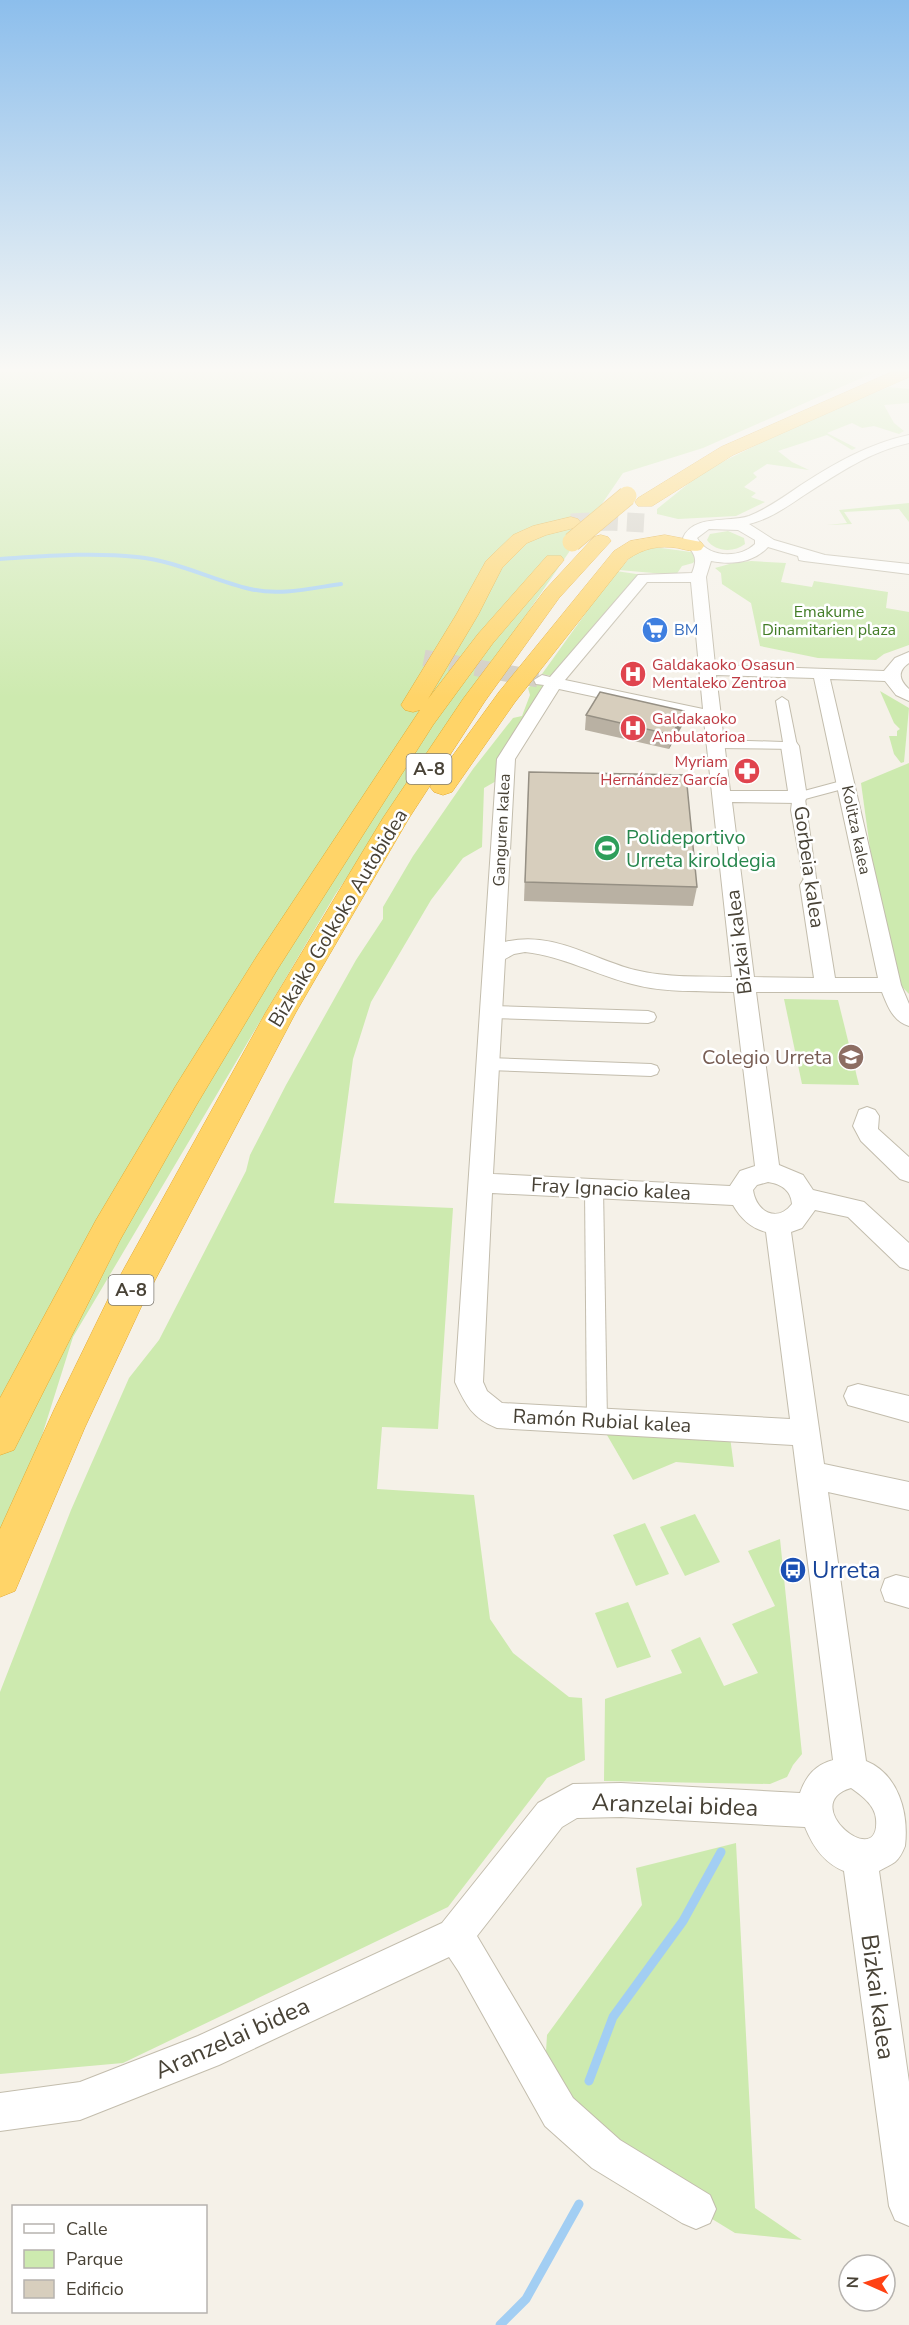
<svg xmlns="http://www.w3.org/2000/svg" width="909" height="2325" font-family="'Nunito Sans',sans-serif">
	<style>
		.green { fill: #cdeaaf }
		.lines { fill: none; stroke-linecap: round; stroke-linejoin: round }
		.stream-far1 { stroke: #a2cef3; stroke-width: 4 }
		.stream { stroke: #a2cef3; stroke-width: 9 }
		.minor-tunnel { stroke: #d2cec4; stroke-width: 17; stroke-dasharray: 17 9; stroke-linecap: butt }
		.motorway-tunnel { stroke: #d2cec4; stroke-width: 19; stroke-dasharray: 19 9; stroke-linecap: butt }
		.pedestrian-casing { stroke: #c3bdad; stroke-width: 2 }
		.minor-casing { stroke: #c3bdad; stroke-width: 2 }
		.motorway-casing { stroke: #e3aa33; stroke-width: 1 }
		.pedestrian { fill: #fff; fill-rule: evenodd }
		.minor { fill: #fff; fill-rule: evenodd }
		.motorway { fill: #ffd468; fill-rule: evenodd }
		.motorway-bridge-casing { stroke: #e3aa33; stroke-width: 20; stroke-linecap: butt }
		.motorway-bridge { stroke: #ffd468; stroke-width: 19 }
		.wall { fill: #b9b1a3 }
		.shaded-wall { fill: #969084 }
		.building { fill: #d7cebd; stroke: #969084; stroke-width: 1.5 }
		.labels { text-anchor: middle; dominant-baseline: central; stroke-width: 5; stroke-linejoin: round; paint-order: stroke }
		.far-park-label { font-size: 16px; fill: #437d27; stroke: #fff }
		.far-shop-label { font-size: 16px; fill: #366cbe; stroke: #fff; text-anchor: start }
		.far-health-label { font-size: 16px; fill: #be3a42; stroke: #fff; text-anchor: start }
		.far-street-label { font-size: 16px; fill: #484236; stroke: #fff }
		.shield { fill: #fff; stroke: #7f7b72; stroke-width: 1.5 }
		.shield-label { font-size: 18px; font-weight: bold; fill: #484236 }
		.leisure-label { font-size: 20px; fill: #27864d; stroke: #fff; text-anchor: start }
		.street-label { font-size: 20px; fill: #484236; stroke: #fff }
		.education-label { font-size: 20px; fill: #785e54; stroke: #fff; text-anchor: end }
		.near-transit-label { font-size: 24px; fill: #164399; stroke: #fff; text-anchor: start }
		.near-street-label { font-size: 24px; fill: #484236; stroke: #fff }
	</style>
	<rect width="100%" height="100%" fill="#f5f1e8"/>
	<g class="green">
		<polygon points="0,372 875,372 703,448 623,473 335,895 73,1337 0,1569"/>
		<polygon points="889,387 909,389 909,403 884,405 894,423 904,431 899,434 874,426 862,428 852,423 827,433 856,448 852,450 827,435 778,451 792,462 809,470 767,464 753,473 757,477 744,487 756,493 751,497 765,502 736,516 678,519 657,514 657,509 704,471 811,418"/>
		<polygon points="909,503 909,522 899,509 844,512 852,524 827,525 847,523 839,510"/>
		<path d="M 728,531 L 744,538 L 745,544 C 734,553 715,552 707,540 L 710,534 Z"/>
		<polygon points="654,547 691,552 697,558 693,563 682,566 676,575 619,570 636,551"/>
		<polygon points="751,561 786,563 781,582 812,587 814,581 888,592 886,608 909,612 909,645 884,654 876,660 818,658 760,646 751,603 722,584 721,573 715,568 733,563"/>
		<polygon points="616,571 643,575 566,679 542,674"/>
		<polygon points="538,679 554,683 505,776 484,788 482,847 463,858 431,900 371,1002 353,1059 334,1203 453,1208 438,1429 382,1427 377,1489 474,1495 490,1619 513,1653 569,1697 582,1698 585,1760 547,1778 448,1907 123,2063 0,2074 0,1692 71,1510 129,1378 159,1340 246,1171 250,1155 286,1085 356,960 383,919 383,907 413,856 473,769 513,718 522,716 530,695 528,688"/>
		<polygon points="880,691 909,708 904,762 901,763 894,754 889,736 897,736 897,731 900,729 894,723"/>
		<polygon points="909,763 909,994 887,971 861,783"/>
		<polygon points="784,999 838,1000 859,1085 802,1084"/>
		<polygon points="627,1430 730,1437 734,1467 676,1462 633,1480 607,1435"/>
		<polygon points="695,1514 720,1562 685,1576 660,1527"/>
		<polygon points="645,1523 669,1574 636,1586 613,1535"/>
		<polygon points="780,1539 802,1754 793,1765 787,1777 770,1784 604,1781 605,1699 682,1673 671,1650 700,1637 724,1686 758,1673 732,1624 775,1606 748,1551"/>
		<polygon points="628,1602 651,1657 617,1668 595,1613"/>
		<polygon points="736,1843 755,2208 802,2240 735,2233 596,2148 544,2085 547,2035 642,1905 636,1868"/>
	</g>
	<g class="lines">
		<path class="stream-far1" d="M 0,559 C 46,556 91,552 137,557 C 177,561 212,580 250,589 C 280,596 312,588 341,584"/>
		<g class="stream">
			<polyline points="589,2081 613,2017 683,1921 721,1852"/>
			<polyline points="500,2325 526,2299 579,2204"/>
		</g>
		<polyline class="minor-tunnel" points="424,658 538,679"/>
		<polyline class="motorway-tunnel" points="571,523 609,521 644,523"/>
		<defs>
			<g id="pedestrian">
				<polygon points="782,697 788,701 797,746 795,749 716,748 709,744 716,740 783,742 776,701"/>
				<polygon points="845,780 850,781 852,784 850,787 805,799 817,885 810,890 805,888 791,810 793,794"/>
				<polygon points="491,1006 648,1011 654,1013 656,1017 654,1021 648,1023 491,1018 485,1016 483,1012 485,1008"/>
				<polygon points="488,1058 651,1064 657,1066 659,1070 657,1074 651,1076 488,1070 482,1068 480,1064 482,1060"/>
				<polygon points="594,1181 600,1183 603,1188 607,1421 604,1428 597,1431 590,1428 587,1421 585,1188 588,1183"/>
			</g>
			<g id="minor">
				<path d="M 909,435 L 909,443 C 871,451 839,473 806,494 C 788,506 770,519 749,524 L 774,540 L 825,555 L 909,564 L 909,574 L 804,561 L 799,560 L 798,556 L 768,547 C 753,563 732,565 711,561 L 706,577 L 715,665 L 884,671 L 895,658 L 909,652 L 909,663 C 897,671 899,680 909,689 L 909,701 L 896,695 L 885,681 L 830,679 L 901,985 L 909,1004 L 909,1026 C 893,1021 888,1007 882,992 L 756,992 L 779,1165 L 803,1175 L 813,1190 L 864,1202 L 909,1243 L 909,1270 L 900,1267 L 848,1217 L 815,1210 L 802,1228 L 791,1232 L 824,1464 L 909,1482 L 909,1510 L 828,1492 L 866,1761 C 898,1774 909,1812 905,1846 C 903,1851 900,1858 895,1862 C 891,1865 884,1868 879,1871 L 909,2082 L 909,2226 L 895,2220 L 889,2206 L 844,1871 C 824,1863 813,1847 805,1827 L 621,1817 L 577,1818 L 562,1827 L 477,1936 L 573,2098 L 620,2140 L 710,2195 L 716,2209 L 710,2223 L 696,2229 L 682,2223 L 592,2168 L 545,2126 L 459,1972 L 449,1957 L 219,2065 L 80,2120 L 0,2131 L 0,2093 L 80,2082 L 198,2036 L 442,1923 L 538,1803 L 573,1784 L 621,1783 L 800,1793 C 806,1776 815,1765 833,1760 L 793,1445 L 497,1428 C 472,1418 466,1405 455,1382 L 497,759 L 544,685 L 536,684 L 534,680 L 542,675 L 550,677 L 638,575 L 692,573 C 700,554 691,553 683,538 C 693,514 728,523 749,516 C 767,509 785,496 801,485 C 835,463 868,444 909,435 ZM 709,529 L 738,530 L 755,540 L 755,544 C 739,559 708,558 697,538 ZM 647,582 L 691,582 L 703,709 L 565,680 ZM 716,675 L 814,678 L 878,978 L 835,978 L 820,885 L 817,880 L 810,879 L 803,880 L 800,885 L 814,978 L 754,977 L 732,802 L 798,803 L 805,801 L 807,797 L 799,746 L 796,742 L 784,742 L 781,746 L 788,791 L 730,791 ZM 559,689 L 704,720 L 732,977 C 701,976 666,978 635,970 C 592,959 552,930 505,942 L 515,759 ZM 525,952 C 563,956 596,975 632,984 C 665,993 701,991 734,992 L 755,1166 L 740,1171 L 730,1186 L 493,1174 L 505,959 L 514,954 ZM 768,1182 C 781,1184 791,1190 792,1204 C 777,1223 756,1212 753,1190 L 757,1185 ZM 492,1193 L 733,1205 C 741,1219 751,1228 766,1232 L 790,1419 L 502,1403 L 487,1391 L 483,1382 ZM 851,1788 C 861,1795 875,1805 876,1819 C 881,1873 796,1804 851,1788 Z"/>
				<polygon points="867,1107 875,1110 879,1116 878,1129 909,1157 909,1182 900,1179 861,1141 853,1126 859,1110"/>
				<polygon points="858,1384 909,1396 909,1422 848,1405 844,1396 848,1387"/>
				<polygon points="896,1575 909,1578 909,1608 885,1601 881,1590 885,1579"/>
			</g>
			<g id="motorway">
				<polygon points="892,372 909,372 909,377 733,455 652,506 638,506 635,502 638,498 721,447"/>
				<polygon points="571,517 578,519 581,523 578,527 546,535 527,543 502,568 478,615 428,699 478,634 547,556 561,556 564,560 493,643 433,725 277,970 197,1104 120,1240 14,1450 0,1455 0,1398 96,1220 175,1087 257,956 420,710 413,712 405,710 401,705 456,615 486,561 513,535 533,526"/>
				<polygon points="601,535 608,537 611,541 559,598 485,701 409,818 296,1012 143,1303 85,1427 15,1591 0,1597 0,1529 54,1410 115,1285 266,1012 383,818 463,699 545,590 594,537"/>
				<path d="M 665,535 L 701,542 L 704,546 L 701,550 C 693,552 686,550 678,548 C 659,545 644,548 628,559 L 515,702 L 452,792 L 443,795 L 434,792 L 430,787 L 499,692 L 614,551 L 630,541 Z"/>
			</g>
		</defs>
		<use href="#pedestrian" class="pedestrian-casing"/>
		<use href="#minor" class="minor-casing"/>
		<use href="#motorway" class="motorway-casing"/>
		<use href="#pedestrian" class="pedestrian"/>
		<use href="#minor" class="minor"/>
		<use href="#motorway" class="motorway"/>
		<defs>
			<polyline id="motorway-bridge" points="572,542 627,496"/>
		</defs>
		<use href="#motorway-bridge" class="motorway-bridge-casing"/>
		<use href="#motorway-bridge" class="motorway-bridge"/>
	</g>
	<g class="wall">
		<polygon points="586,715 682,726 669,749 585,730"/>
		<polygon points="528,791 697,887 693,906 524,901"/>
	</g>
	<polygon class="shaded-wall" points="684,711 682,726 669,749 672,735"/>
	<g class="building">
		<polygon points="600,692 684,711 672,735 586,715"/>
		<polygon points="529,772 686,775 697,887 525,882"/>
	</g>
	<linearGradient id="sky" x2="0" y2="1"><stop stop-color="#8cbeec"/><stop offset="0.53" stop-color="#faf9f5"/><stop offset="1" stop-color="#faf9f5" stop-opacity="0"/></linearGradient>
	<rect width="909" height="698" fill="url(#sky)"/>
	<defs>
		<symbol id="supermarket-disc" viewBox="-11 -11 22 22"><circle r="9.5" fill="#3f7fe0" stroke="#fff"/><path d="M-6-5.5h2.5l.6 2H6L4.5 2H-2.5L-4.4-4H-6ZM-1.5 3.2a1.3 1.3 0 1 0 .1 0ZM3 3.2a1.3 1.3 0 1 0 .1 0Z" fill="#fff"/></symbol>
		<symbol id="hospital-disc" viewBox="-11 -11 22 22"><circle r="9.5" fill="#e0444e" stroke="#fff"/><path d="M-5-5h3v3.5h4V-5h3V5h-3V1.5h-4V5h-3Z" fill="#fff"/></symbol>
		<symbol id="pharmacy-disc" viewBox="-11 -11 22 22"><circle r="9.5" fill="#e0444e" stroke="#fff"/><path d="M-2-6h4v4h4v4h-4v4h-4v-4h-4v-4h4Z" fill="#fff"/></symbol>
		<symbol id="stadium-disc" viewBox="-11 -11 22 22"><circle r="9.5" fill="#2e9e5b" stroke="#fff"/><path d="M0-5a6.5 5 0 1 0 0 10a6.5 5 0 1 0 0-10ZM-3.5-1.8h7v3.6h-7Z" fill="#fff"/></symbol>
		<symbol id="school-disc" viewBox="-11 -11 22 22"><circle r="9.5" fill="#8d6e63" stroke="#fff"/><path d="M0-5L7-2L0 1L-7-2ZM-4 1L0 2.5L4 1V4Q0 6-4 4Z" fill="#fff"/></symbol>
		<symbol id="bus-disc" viewBox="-11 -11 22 22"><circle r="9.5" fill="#1a4fb4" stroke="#fff"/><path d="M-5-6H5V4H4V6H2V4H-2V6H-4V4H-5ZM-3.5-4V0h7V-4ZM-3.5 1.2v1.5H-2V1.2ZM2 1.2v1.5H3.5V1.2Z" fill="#fff"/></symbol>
	</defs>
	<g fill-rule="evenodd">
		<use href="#supermarket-disc" x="640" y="615" width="30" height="30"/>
		<use href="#hospital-disc" x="618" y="659" width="30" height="30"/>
		<use href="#hospital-disc" x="618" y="713" width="30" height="30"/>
		<use href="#pharmacy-disc" x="732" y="756" width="30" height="30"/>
		<use href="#stadium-disc" x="592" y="833" width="30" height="30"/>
		<use href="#school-disc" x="836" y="1042" width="30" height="30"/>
		<use href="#bus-disc" x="778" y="1555" width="30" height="30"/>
	</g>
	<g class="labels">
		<g class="far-park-label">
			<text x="829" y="612">Emakume<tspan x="829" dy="18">Dinamitarien plaza</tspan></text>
		</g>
		<g class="far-shop-label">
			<text x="674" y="630">BM</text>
		</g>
		<g class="far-health-label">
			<text x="652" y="665">Galdakaoko Osasun<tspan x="652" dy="18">Mentaleko Zentroa</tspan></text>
			<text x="652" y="719">Galdakaoko<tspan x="652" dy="18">Anbulatorioa</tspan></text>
			<text x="728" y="762" text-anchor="end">Myriam<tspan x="728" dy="18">Hernández García</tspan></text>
		</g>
		<g class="far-street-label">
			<text transform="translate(502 830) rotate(-87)">Ganguren kalea</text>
			<text transform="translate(856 830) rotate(78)">Kolitza kalea</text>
		</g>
		<g class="shield">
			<rect x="406.5" y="754" width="45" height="30" rx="4.5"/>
			<rect x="108.5" y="1275" width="45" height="30" rx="4.5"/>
		</g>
		<g class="shield-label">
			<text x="429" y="769">A-8</text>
			<text x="131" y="1290">A-8</text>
		</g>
		<g class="leisure-label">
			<text x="626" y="837">Polideportivo<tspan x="626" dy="23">Urreta kiroldegia</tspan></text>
		</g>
		<g class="street-label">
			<text transform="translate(809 867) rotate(82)">Gorbeia kalea</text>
			<text transform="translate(338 918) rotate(-59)">Bizkaiko Golkoko Autobidea</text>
			<text transform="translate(739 942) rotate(-97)">Bizkai kalea</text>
			<text transform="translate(611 1189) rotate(3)">Fray Ignacio kalea</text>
			<text transform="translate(602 1421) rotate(3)">Ramón Rubial kalea</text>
		</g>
		<g class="education-label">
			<text x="832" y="1057">Colegio Urreta</text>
		</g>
		<g class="near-transit-label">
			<text x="812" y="1570">Urreta</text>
		</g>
		<g class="near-street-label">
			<text transform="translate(675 1805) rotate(2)">Aranzelai bidea</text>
			<text transform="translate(878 1997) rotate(82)">Bizkai kalea</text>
			<text transform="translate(232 2038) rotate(-24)">Aranzelai bidea</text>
		</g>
	</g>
	<rect x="12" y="2205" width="195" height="108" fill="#ffffff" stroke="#b6b3af" stroke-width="1.5"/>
	<rect x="24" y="2224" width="30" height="9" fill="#ffffff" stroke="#b6b3af" stroke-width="1.5"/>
	<text x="66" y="2235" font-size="18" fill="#484236">Calle</text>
	<rect x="24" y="2250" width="30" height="18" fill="#cdeaaf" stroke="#b6b3af" stroke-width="1.5"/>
	<text x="66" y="2265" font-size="18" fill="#484236">Parque</text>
	<rect x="24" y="2280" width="30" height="18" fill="#d7cebd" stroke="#b6b3af" stroke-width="1.5"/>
	<text x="66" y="2295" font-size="18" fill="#484236">Edificio</text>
	<g transform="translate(867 2283) rotate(273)"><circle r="28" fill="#ffffff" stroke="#b6b3af" stroke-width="1.5"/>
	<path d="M0-4.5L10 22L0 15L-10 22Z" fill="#ff4214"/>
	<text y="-9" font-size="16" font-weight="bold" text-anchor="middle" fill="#484236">N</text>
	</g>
</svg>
